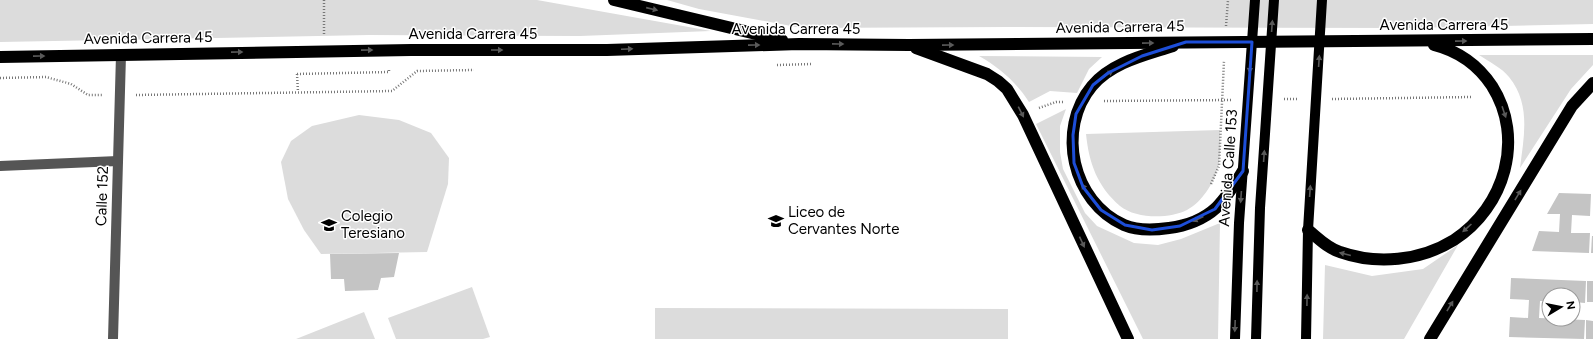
<svg xmlns="http://www.w3.org/2000/svg" width="1593" height="339" font-family="Figtree,sans-serif">
	<style>
		.green { fill: #dcdcdc }
		.building { fill: #c4c4c4 }
		.lines { fill: none; stroke-linecap: round; stroke-linejoin: round }
		.path { stroke: #777; stroke-width: 2.5; stroke-dasharray: 1 2; stroke-linecap: butt }
		.minor { stroke: #555; stroke-width: 10 }
		.major { stroke: #000; stroke-width: 10 }
		.highway { stroke: #000; stroke-width: 12 }
		.oneway { fill: #595959 }
		.marked { fill: none; stroke: #1d4ed8; stroke-width: 3; stroke-linejoin: round }
		.labels { text-anchor: middle; dominant-baseline: central; stroke-width: 3; stroke-linejoin: round; paint-order: stroke }
		.street-label { font-size: 15px; fill: #000; stroke: #fff }
		.poi-label { font-size: 15px; fill: #000; stroke: #fff; text-anchor: start }
	</style>
	<rect width="100%" height="100%" fill="#fff"/>
	<g class="green">
		<polygon points="0,0 537,0 711,31 580,36 369,35 0,42"/>
		<polygon points="667,0 1593,0 1593,24 1407,28 1007,27 802,28 699,9"/>
		<path d="M 1479,55 L 1593,55 L 1593,65 L 1571,89 L 1520,168 C 1524,136 1531,104 1509,77 C 1502,68 1488,61 1479,55 Z"/>
		<path d="M 979,56 L 1102,57 L 1089,69 L 1077,93 L 1050,91 L 1029,102 C 1016,82 1000,68 979,56 Z"/>
		<polygon points="1066,109 1060,126 1060,152 1063,169 1085,213 1097,226 1134,243 1158,245 1181,239 1220,223 1218,339 1143,339 1036,124"/>
		<polygon points="359,115 399,120 431,133 449,158 448,184 427,252 321,254 304,230 288,199 281,162 291,141 312,126"/>
		<path d="M 1220,130 C 1220,142 1221,156 1218,167 C 1214,183 1202,202 1187,210 C 1169,219 1136,219 1120,206 C 1097,186 1089,163 1086,134 Z"/>
		<polygon points="1458,245 1404,339 1323,339 1325,265 1372,276 1423,269"/>
		<polygon points="472,287 490,337 483,339 396,339 388,318"/>
		<polygon points="655,308 1008,309 1008,339 655,339"/>
		<polygon points="364,312 375,339 296,339"/>
	</g>
	<g class="building">
		<polygon points="1559,193 1591,194 1590,216 1572,215 1571,233 1590,233 1589,253 1532,251 1539,231 1559,232 1560,214 1547,214"/>
		<polygon points="1592,236 1593,236 1593,253 1591,253"/>
		<polygon points="399,253 394,277 381,278 378,290 345,291 344,279 331,279 330,254"/>
		<polygon points="1511,278 1586,281 1585,303 1573,302 1573,295 1549,295 1549,301 1540,301 1539,318 1585,320 1584,339 1509,337 1510,317 1528,318 1529,300 1510,299"/>
		<rect x="1587" y="281" width="6" height="21"/>
		<polygon points="1586,320 1593,321 1593,339 1586,339"/>
	</g>
	<g class="lines">
		<g class="path">
			<polyline points="324,0 324,35"/>
			<polyline points="1226,26 1228,0"/>
			<polyline points="777,65 812,64"/>
			<polyline points="297,74 389,72 389,68"/>
			<polyline points="297,74 298,92"/>
			<polyline points="0,78 46,77 71,84 88,95 103,95"/>
			<polyline points="136,95 392,91 417,71 474,70"/>
			<polyline points="1284,99 1299,99"/>
			<polyline points="1332,99 1472,97"/>
			<polyline points="1104,101 1231,100"/>
			<polyline points="1039,108 1056,102 1063,102"/>
			<polyline points="1211,184 1219,166 1224,61"/>
		</g>
		<g class="minor">
			<polyline points="0,166 118,161"/>
			<polyline points="113,339 121,55"/>
		</g>
		<g class="major">
			<polyline points="1235,339 1239,223 1255,0"/>
			<polyline points="1256,339 1260,208 1274,0"/>
			<polyline points="1306,339 1308,230 1322,0"/>
		</g>
		<g class="highway">
			<polyline points="614,0 782,40"/>
			<path d="M 1173,46 C 1146,55 1112,62 1092,86 C 1056,129 1072,202 1124,225 C 1138,231 1155,230 1169,228 C 1186,226 1204,219 1216,208 C 1227,197 1235,184 1243,171"/>
			<polyline points="916,48 987,74 998,81 1007,89 1023,115 1128,339"/>
			<polyline points="0,57 411,50 607,50 799,44 909,45 1593,39"/>
			<path d="M 1308,230 C 1318,238 1327,248 1340,252 C 1377,265 1420,261 1454,240 C 1505,207 1525,138 1492,86 C 1478,65 1458,51 1434,45"/>
			<polyline points="1430,339 1572,106 1593,83"/>
		</g>
	</g>
	<defs><path id="oneway-solid" d="M-6-.8H1V-3.2L6.5 0L1 3.2V.8H-6Z"/></defs>
	<g class="oneway">
		<use href="#oneway-solid" transform="translate(652 9) rotate(13)"/>
		<use href="#oneway-solid" transform="translate(1272 26) rotate(-86)"/>
		<use href="#oneway-solid" transform="translate(1461 41) rotate(-1)"/>
		<use href="#oneway-solid" transform="translate(1148 43) rotate(-1)"/>
		<use href="#oneway-solid" transform="translate(838 44) rotate(1)"/>
		<use href="#oneway-solid" transform="translate(754 45) rotate(-1)"/>
		<use href="#oneway-solid" transform="translate(948 45) rotate(-1)"/>
		<use href="#oneway-solid" transform="translate(627 49) rotate(-2)"/>
		<use href="#oneway-solid" transform="translate(367 50) rotate(-1)"/>
		<use href="#oneway-solid" transform="translate(497 50)"/>
		<use href="#oneway-solid" transform="translate(237 52) rotate(-1)"/>
		<use href="#oneway-solid" transform="translate(39 56) rotate(-1)"/>
		<use href="#oneway-solid" transform="translate(1319 61) rotate(-86)"/>
		<use href="#oneway-solid" transform="translate(1250 67) rotate(94)"/>
		<use href="#oneway-solid" transform="translate(1108 74) rotate(-35)"/>
		<use href="#oneway-solid" transform="translate(1021 112) rotate(63)"/>
		<use href="#oneway-solid" transform="translate(1504 112) rotate(71)"/>
		<use href="#oneway-solid" transform="translate(1264 156) rotate(-86)"/>
		<use href="#oneway-solid" transform="translate(1085 189) rotate(-123)"/>
		<use href="#oneway-solid" transform="translate(1310 191) rotate(-86)"/>
		<use href="#oneway-solid" transform="translate(1518 195) rotate(-59)"/>
		<use href="#oneway-solid" transform="translate(1241 197) rotate(94)"/>
		<use href="#oneway-solid" transform="translate(1198 219) rotate(155)"/>
		<use href="#oneway-solid" transform="translate(1467 228) rotate(138)"/>
		<use href="#oneway-solid" transform="translate(1082 242) rotate(65)"/>
		<use href="#oneway-solid" transform="translate(1345 254) rotate(-166)"/>
		<use href="#oneway-solid" transform="translate(1257 286) rotate(-89)"/>
		<use href="#oneway-solid" transform="translate(1307 300) rotate(-89)"/>
		<use href="#oneway-solid" transform="translate(1450 306) rotate(-59)"/>
		<use href="#oneway-solid" transform="translate(1235 326) rotate(92)"/>
	</g>
	<path class="marked" d="M 1186,42 L 1252,42 L 1243,171 L 1215,209 L 1180,226 L 1152,230 L 1125,225 L 1101,210 L 1083,187 L 1074,163 L 1073,135 L 1076,114 L 1093,85 L 1108,73 L 1142,56 Z"/>
	<defs>
		<symbol id="school-bare" viewBox="-9 -9 18 18"><path d="M0-5L7-2L0 1L-7-2ZM-4 1L0 2.5L4 1V4Q0 6-4 4Z" fill="#000" stroke="#fff" stroke-width="2.5" paint-order="stroke"/></symbol>
	</defs>
	<g fill-rule="evenodd">
		<use href="#school-bare" x="765" y="210" width="22" height="22"/>
		<use href="#school-bare" x="318" y="214" width="22" height="22"/>
	</g>
	<g class="labels">
		<g class="street-label">
			<text x="1444" y="25">Avenida Carrera 45</text>
			<text transform="translate(1120 27) rotate(-1)">Avenida Carrera 45</text>
			<text x="796" y="29">Avenida Carrera 45</text>
			<text x="473" y="34">Avenida Carrera 45</text>
			<text transform="translate(148 38) rotate(-1)">Avenida Carrera 45</text>
			<text transform="translate(1228 168) rotate(-86)">Avenida Calle 153</text>
			<text transform="translate(102 196) rotate(-88)">Calle 152</text>
		</g>
		<g class="poi-label">
			<text x="788" y="212">Liceo de<tspan x="788" dy="17">Cervantes Norte</tspan></text>
			<text x="341" y="216">Colegio<tspan x="341" dy="17">Teresiano</tspan></text>
		</g>
	</g>
	<g transform="translate(1561 307) rotate(80)"><circle r="19" fill="#ffffff" stroke="#999999"/>
	<path d="M0-3L7 15L0 10L-7 15Z" fill="#000000"/>
	<text y="-6" font-size="11" font-weight="bold" text-anchor="middle" fill="#000000">N</text>
	</g>
</svg>
